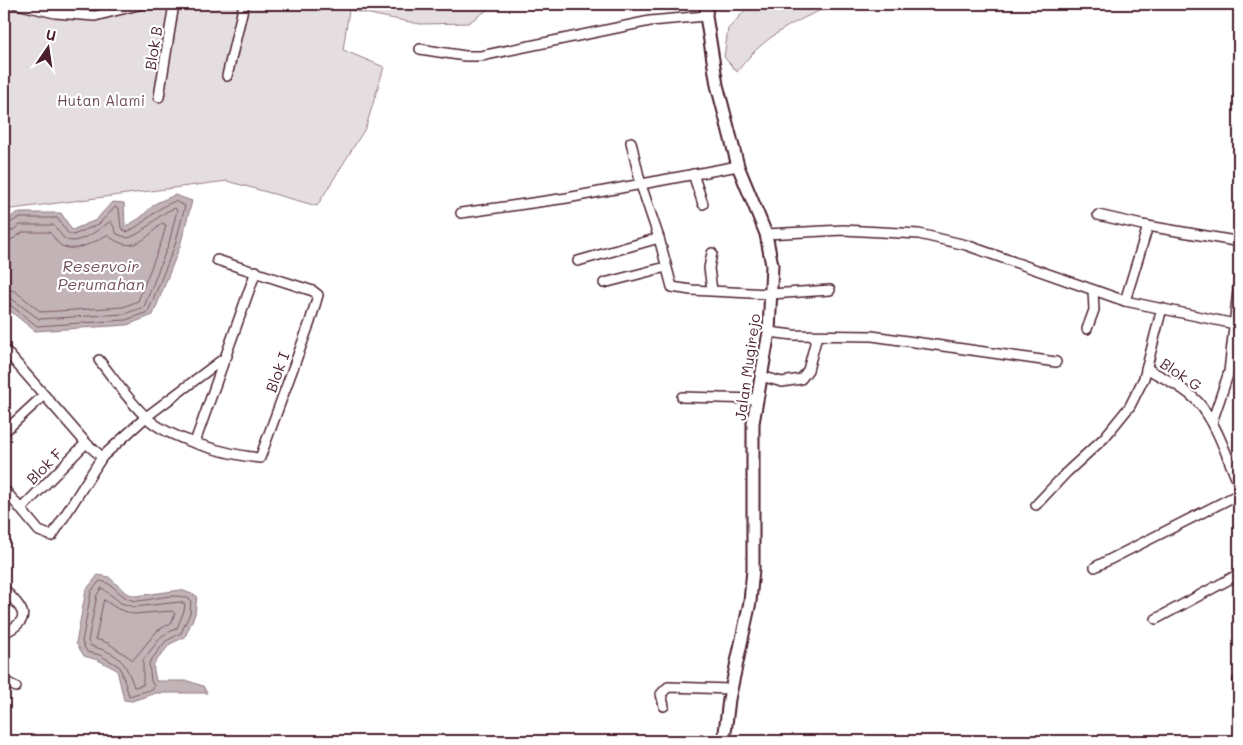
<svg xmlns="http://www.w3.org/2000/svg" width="1243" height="745" font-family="Mali,sans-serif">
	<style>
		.green { fill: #e5dee0; stroke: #987e86 }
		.water { fill: #c1b3b6; stroke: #91787e }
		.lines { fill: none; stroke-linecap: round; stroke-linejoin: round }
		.shore { stroke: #7a5a63; stroke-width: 1 }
		.minor-casing { stroke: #4a1f2b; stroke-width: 12 }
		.tertiary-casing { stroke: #4a1f2b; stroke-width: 15 }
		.minor { stroke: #fff; stroke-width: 9 }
		.tertiary { stroke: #fff; stroke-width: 11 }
		.labels { text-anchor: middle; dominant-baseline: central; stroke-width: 4.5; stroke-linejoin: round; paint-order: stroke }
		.street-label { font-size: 15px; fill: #4a1f2b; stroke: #fff }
		.park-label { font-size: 15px; fill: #714f58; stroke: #fff }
		.water-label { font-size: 16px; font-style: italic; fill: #74535c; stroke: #fff }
	</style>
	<rect width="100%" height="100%" fill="#fff"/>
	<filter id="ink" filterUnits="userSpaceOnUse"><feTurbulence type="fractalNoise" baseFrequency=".02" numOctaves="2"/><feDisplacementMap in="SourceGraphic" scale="10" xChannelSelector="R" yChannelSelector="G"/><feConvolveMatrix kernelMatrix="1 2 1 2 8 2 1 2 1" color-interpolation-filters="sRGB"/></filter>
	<g filter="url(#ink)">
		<g class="green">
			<polygon points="4,4 496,4 468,23 420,24 349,10 343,50 384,67 366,127 317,206 227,181 4,210"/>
			<path d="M 751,4 L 826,4 L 824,9 C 788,24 760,40 737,72 L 724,57 L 728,29 Z"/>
		</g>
		<g class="water">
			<polygon points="175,195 192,201 180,246 153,315 127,325 35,331 4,306 4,223 16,213 61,213 72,230 96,220 112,202 124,203 125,227 140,218 156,203"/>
			<polygon points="98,575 109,577 126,593 136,596 181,590 197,596 195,614 185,637 170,644 153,665 156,681 188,681 203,686 207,693 156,693 132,701 124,700 117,670 98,660 84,656 76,643 86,590"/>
		</g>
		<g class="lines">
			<g class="shore">
				<path d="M 4,227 L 18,218 L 57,218 L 68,233 L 73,235 L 99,224 L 115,207 L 119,209 L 121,228 L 127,232 C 147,223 153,209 175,201 L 185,206 L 175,245 L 148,312 L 126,320 L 37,326 L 9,304 L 4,303"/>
				<path d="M 4,233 L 10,232 L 20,225 L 53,225 C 58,229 61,237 67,240 C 80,245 102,227 111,221 L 117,234 L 128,238 C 146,233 156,214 175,208 L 177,210 L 169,243 L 144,307 L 124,314 L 39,319 L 12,299 L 4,296"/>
				<path d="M 4,240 L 13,239 L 23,232 L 49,232 C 53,235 55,240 59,244 C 73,255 94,242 107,235 C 132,254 142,242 162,223 L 166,225 L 162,240 L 138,301 L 123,307 L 41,312 L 15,291 L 4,289"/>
				<path d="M 100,581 C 115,582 121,601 137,601 C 155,600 175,591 191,600 L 190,613 L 181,633 L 166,641 L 149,663 L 151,681 L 154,686 L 153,689 L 129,696 L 120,667 L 100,655 L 87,652 L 82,642 L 91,592 Z"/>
				<path d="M 102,588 L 121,603 L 134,607 L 180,602 L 185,604 L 184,611 L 177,628 L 162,636 L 143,660 L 143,685 L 134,687 C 125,661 120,654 91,646 L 88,641 L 97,595 Z"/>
				<polygon points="104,600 118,609 133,614 172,611 175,614 171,623 157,631 133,660 108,643 96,639"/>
			</g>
			<defs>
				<g id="minor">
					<polyline points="17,4 55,13 95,16 142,4"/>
					<polyline points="420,49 465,56 481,56 650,21 706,16"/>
					<polyline points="227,76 244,4"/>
					<polyline points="159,97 174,4"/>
					<polyline points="631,142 641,185 659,238 672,287 691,290 771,294 830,290"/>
					<polyline points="693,174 703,204"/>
					<polyline points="461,213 567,198 738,166"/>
					<polyline points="1098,215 1142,225 1235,241 1239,243"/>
					<polyline points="766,234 843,230 919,234 966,245 1125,301 1235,324"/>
					<polyline points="578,261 659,238"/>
					<polyline points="604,283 666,267"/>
					<polyline points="712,290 709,268 712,253"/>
					<polyline points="1125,301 1148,226"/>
					<polyline points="1087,329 1094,310 1093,290"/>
					<polyline points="769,332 793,335 872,336 1056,362"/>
					<polyline points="4,349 86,443 102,457"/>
					<path d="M 99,360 C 114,379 128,400 146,417 C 168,439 229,455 260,458 L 310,322 L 318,295 L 313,291 L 217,260"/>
					<path d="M 1146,368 C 1163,378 1184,387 1198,402 C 1218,425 1227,458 1239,485"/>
					<polyline points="761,376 782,382 801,379 808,370 817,336"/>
					<polyline points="682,397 757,399"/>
					<polyline points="1212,422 1229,372 1239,281"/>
					<polyline points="4,432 44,395"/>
					<polyline points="195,442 256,271"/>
					<polyline points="4,489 39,531 52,536 102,457 146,417 227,356"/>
					<polyline points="1036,505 1067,472 1104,438 1130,406 1144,378 1162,308"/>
					<polyline points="21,509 86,443"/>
					<polyline points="1095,567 1239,494"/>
					<path d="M 4,589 C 22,609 35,618 4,633"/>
					<polyline points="1156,619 1239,574"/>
					<polyline points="1238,680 1239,679"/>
					<polyline points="4,681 16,687"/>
					<polyline points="664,706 661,694 668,687 731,689"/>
				</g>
				<polyline id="tertiary" points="707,4 706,16 717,85 738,166 766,234 772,265 769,332 753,423 753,569 750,602 729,699 724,741"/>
			</defs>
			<use href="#minor" class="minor-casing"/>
			<use href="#tertiary" class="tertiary-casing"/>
			<use href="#minor" class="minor"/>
			<use href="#tertiary" class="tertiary"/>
		</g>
	</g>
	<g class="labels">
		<g class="street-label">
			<text transform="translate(153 48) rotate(-81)">Blok B</text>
			<text transform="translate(747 367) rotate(-82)">Jalan Mugirejo</text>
			<text transform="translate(277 372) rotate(-70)">Blok I</text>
			<text transform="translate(1181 374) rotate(34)">Blok G</text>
			<text transform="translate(44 466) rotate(-45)">Blok F</text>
		</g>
		<g class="park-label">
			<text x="101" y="100">Hutan Alami</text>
		</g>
		<g class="water-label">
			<text x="101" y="265">Reservoir<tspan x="101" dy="18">Perumahan</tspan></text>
		</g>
	</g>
	<rect width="1243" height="745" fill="none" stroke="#fff" stroke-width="20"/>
	<rect x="10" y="10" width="1223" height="725" fill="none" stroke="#4a1f2b" stroke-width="2" filter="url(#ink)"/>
	<g transform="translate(48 48) rotate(13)" stroke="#ffffff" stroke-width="4" paint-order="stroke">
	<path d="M0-4L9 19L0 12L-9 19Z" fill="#4a1f2b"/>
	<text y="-8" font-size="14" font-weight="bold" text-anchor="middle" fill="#4a1f2b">U</text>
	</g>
</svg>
